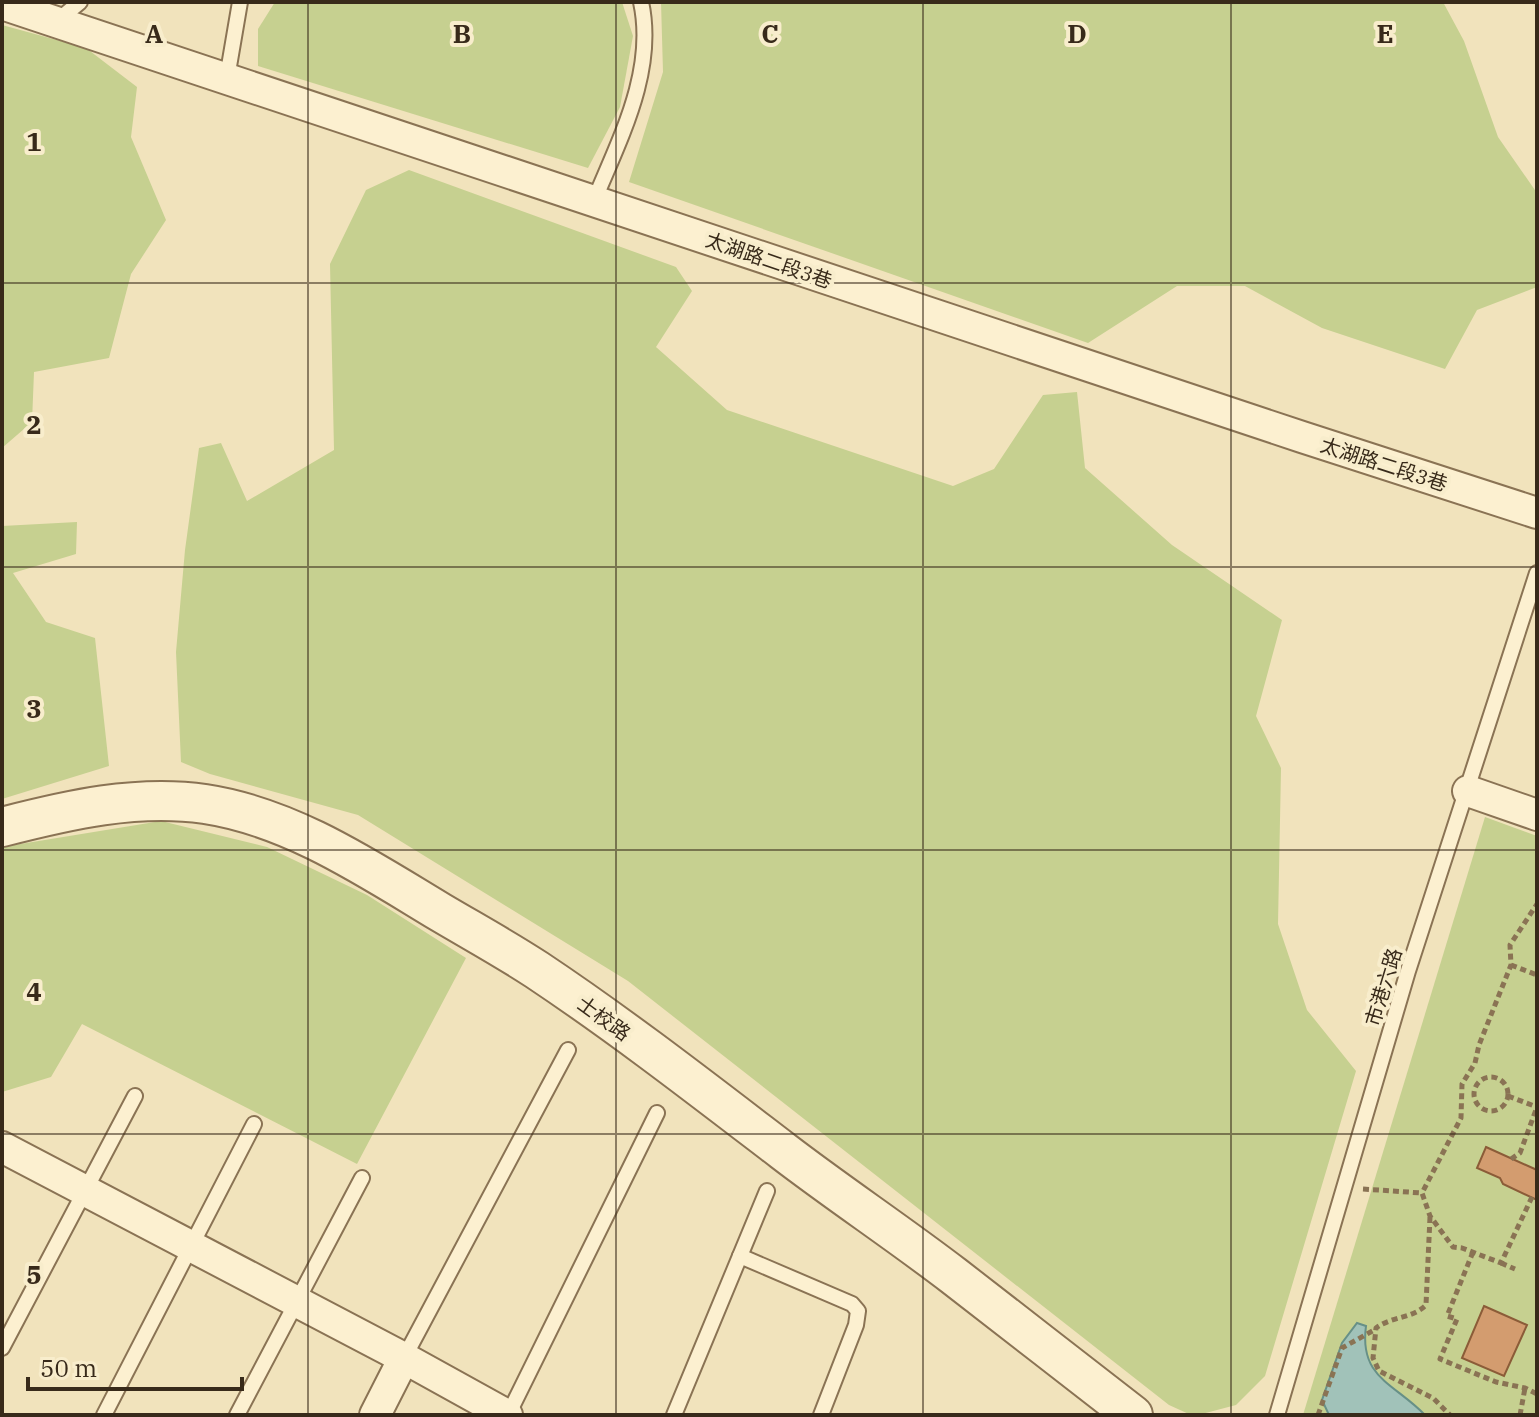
<svg xmlns="http://www.w3.org/2000/svg" width="1539" height="1417" font-family="'IBM Plex Serif','Noto Sans TC',serif">
	<style>
		.green { fill: #c6d090 }
		.water { fill: #a1c2b9; stroke: #679087; stroke-width: 2 }
		.building { fill: #d39c6f; stroke: #8b5c38; stroke-width: 2 }
		.lines { fill: none; stroke-linecap: round; stroke-linejoin: round }
		.service-casing { stroke: #8a7354; stroke-width: 18 }
		.minor-casing { stroke: #8a7354; stroke-width: 34 }
		.tertiary-casing { stroke: #8a7354; stroke-width: 42 }
		.path { stroke: #8a7354; stroke-width: 5; stroke-dasharray: 6 4; stroke-linecap: butt }
		.service { stroke: #fcf0d0; stroke-width: 14 }
		.minor { stroke: #fcf0d0; stroke-width: 30 }
		.tertiary { stroke: #fcf0d0; stroke-width: 38 }
		.grid { fill: none; stroke: #382a1a; stroke-width: 2; stroke-opacity: 0.55 }
		.labels { text-anchor: middle; dominant-baseline: central; stroke-width: 8; stroke-linejoin: round; paint-order: stroke }
		.street-label { font-size: 20px; fill: #382a1a; stroke: #f8edcc }
		.grid-label { font-size: 26px; text-anchor: middle; font-weight: bold; fill: #382a1a; stroke: #f8edcc; stroke-width: 8; stroke-linejoin: round; paint-order: stroke }
	</style>
	<rect width="100%" height="100%" fill="#f1e3bc"/>
	<g class="green">
		<polygon points="275,2 622,2 633,36 620,107 588,168 258,66 258,29"/>
		<polygon points="661,2 1443,2 1464,41 1498,137 1537,193 1537,287 1477,310 1445,369 1322,328 1245,286 1177,286 1088,343 629,182 663,72"/>
		<polygon points="2,25 86,48 137,87 131,137 166,220 131,274 109,358 34,372 32,422 2,448"/>
		<polygon points="409,170 676,267 692,291 656,347 727,410 953,486 994,469 1043,395 1077,392 1085,468 1172,545 1282,620 1256,716 1281,768 1278,924 1307,1010 1356,1071 1265,1376 1236,1405 1198,1415 1191,1415 1169,1405 628,981 358,815 210,774 181,762 176,652 185,550 199,448 221,443 247,501 334,450 330,264 366,190"/>
		<polygon points="77,522 76,554 13,573 46,622 95,638 109,766 2,799 2,526"/>
		<polygon points="1485,817 1537,836 1537,1415 1303,1415"/>
		<polygon points="161,821 267,847 367,895 466,958 357,1164 82,1024 51,1077 2,1092 2,847"/>
	</g>
	<path class="water" d="M 1357,1323 L 1366,1326 C 1359,1378 1394,1383 1425,1415 L 1329,1415 L 1322,1400 L 1342,1343 Z"/>
	<g class="building">
		<polygon points="1486,1147 1537,1170 1537,1200 1503,1184 1500,1178 1477,1168"/>
		<polygon points="1484,1306 1527,1325 1504,1376 1462,1358"/>
	</g>
	<g class="lines">
		<defs>
			<g id="service">
				<polyline points="57,21 80,2"/>
				<polyline points="227,78 240,2"/>
				<path d="M 594,201 C 620,138 656,71 641,2"/>
				<polyline points="740,1256 852,1304 858,1311 856,1325 821,1415"/>
				<polyline points="2,1348 135,1096"/>
				<polyline points="404,1358 568,1050"/>
				<polyline points="104,1415 254,1124"/>
				<polyline points="237,1415 362,1178"/>
				<polyline points="508,1415 657,1113"/>
				<polyline points="674,1415 767,1191"/>
				<polyline points="1277,1415 1408,971 1537,573"/>
			</g>
			<g id="minor">
				<polyline points="2,4 1302,437 1537,513"/>
				<polyline points="1468,791 1537,815"/>
				<polyline points="2,1147 404,1358 507,1415"/>
				<polyline points="375,1415 404,1358"/>
			</g>
			<path id="tertiary" d="M 2,827 C 68,810 137,794 205,804 C 291,817 367,868 440,912 C 472,931 505,949 537,970 C 621,1026 702,1089 783,1151 C 839,1194 898,1233 954,1276 C 1014,1322 1073,1369 1133,1415"/>
		</defs>
		<use href="#service" class="service-casing"/>
		<use href="#minor" class="minor-casing"/>
		<use href="#tertiary" class="tertiary-casing"/>
		<g class="path">
			<polyline points="1511,965 1537,975"/>
			<circle cx="1491" cy="1094" r="17"/>
			<polyline points="1508,1096 1537,1107"/>
			<polyline points="1511,1159 1520,1153 1537,1107"/>
			<polyline points="1363,1189 1422,1193"/>
			<polyline points="1532,1197 1501,1263 1462,1248 1453,1247 1430,1216 1422,1193 1461,1118 1462,1084 1475,1063 1479,1045 1511,965 1510,945 1537,904"/>
			<path d="M 1430,1217 L 1426,1305 C 1412,1319 1392,1316 1376,1328 L 1373,1358 L 1379,1371 L 1433,1398 L 1450,1415"/>
			<polyline points="1473,1252 1447,1316 1457,1319 1440,1359 1496,1382 1525,1388 1537,1394"/>
			<polyline points="1501,1263 1515,1269"/>
			<polyline points="1318,1415 1342,1348 1376,1329"/>
			<polyline points="1520,1415 1525,1388"/>
		</g>
		<use href="#service" class="service"/>
		<use href="#minor" class="minor"/>
		<use href="#tertiary" class="tertiary"/>
	</g>
	<path class="grid" d="M 308,2 L 308,1415M 616,2 L 616,1415M 923,2 L 923,1415M 1231,2 L 1231,1415M 2,283 L 1537,283M 2,567 L 1537,567M 2,850 L 1537,850M 2,1134 L 1537,1134"/>
	<g class="labels">
		<g class="street-label">
			<text transform="translate(769 260) rotate(19)">太湖路二段3巷</text>
			<text transform="translate(1384 464) rotate(18)">太湖路二段3巷</text>
			<text transform="translate(1383 987) rotate(-73)">市港六路</text>
			<text transform="translate(604 1018) rotate(36)">士校路</text>
		</g>
	</g>
	<g class="grid-label">
		<text x="154" y="43">A</text>
		<text x="462" y="43">B</text>
		<text x="770" y="43">C</text>
		<text x="1077" y="43">D</text>
		<text x="1385" y="43">E</text>
		<text x="34" y="151">1</text>
		<text x="34" y="434">2</text>
		<text x="34" y="718">3</text>
		<text x="34" y="1001">4</text>
		<text x="34" y="1284">5</text>
	</g>
	<rect width="1539" height="1417" fill="none" stroke="#382a1a" stroke-width="8"/>
	<path d="M28 1377v12h214v-12" fill="none" stroke="#382a1a" stroke-width="4"/>
	<text x="40" y="1377" font-size="24" fill="#382a1a" stroke="#f8edcc" stroke-width="6" paint-order="stroke">50 m</text>
</svg>
